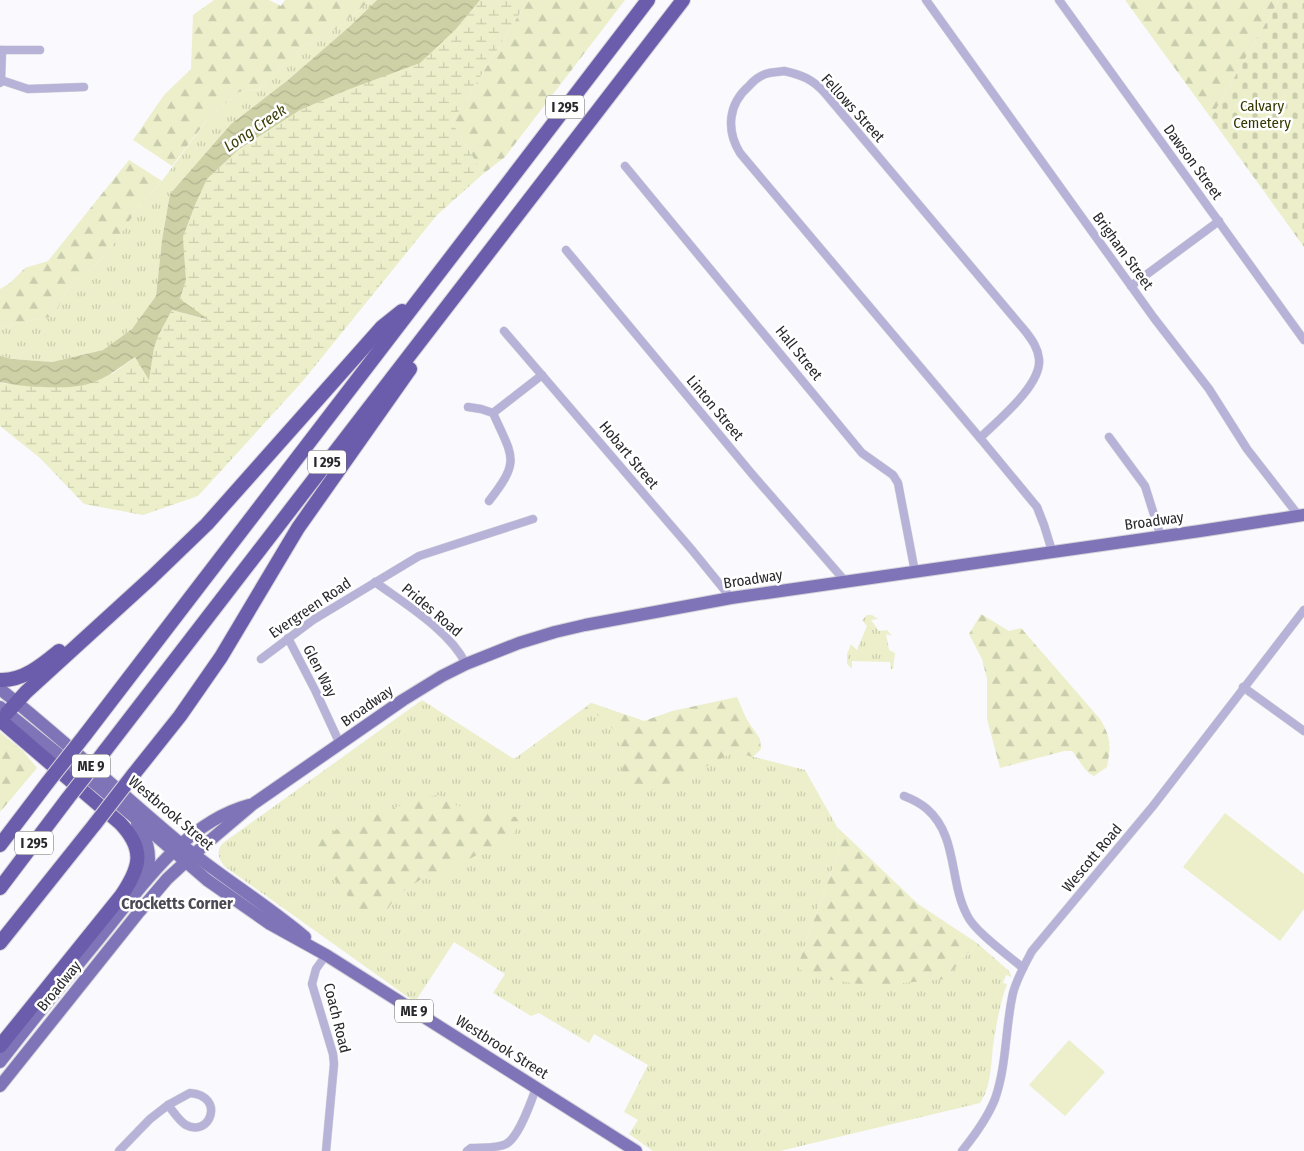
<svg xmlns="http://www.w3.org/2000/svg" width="1304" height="1151" font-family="'Fira Sans Condensed',sans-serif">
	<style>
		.grass { fill: url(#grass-tufts) }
		.forest { fill: url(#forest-firs) }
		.wetland { fill: url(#wetland-marsh) }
		.cemetery { fill: url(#cemetery-stones) }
		.pitch { fill: #ecefc9 }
		.water { fill: url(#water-waves) }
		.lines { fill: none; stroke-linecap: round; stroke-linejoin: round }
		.minor-casing { stroke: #d4d3d8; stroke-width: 9 }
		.primary-casing { stroke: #d4d3d8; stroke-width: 14 }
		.motorway-casing { stroke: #d4d3d8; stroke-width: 16 }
		.minor { stroke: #b6b2d8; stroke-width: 8 }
		.primary { stroke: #7f74b7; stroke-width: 12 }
		.motorway { stroke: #6b5dab; stroke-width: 14 }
		.motorway-bridge-casing { stroke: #d4d3d8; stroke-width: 16; stroke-linecap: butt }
		.motorway-bridge { stroke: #6b5dab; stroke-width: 14 }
		.labels { text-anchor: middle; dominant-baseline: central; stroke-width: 5; stroke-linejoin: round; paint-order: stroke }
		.shield { fill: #fff; stroke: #69686b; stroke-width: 1 }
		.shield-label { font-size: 14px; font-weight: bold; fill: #29282c }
		.park-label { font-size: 15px; fill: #363801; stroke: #fff }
		.street-label { font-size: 15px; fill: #29282c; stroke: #fff }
		.water-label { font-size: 16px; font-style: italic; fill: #40420e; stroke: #fff }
		.neighbourhood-label { font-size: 16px; font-weight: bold; fill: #4c4b55; stroke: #fff }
	</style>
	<defs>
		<pattern id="grass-tufts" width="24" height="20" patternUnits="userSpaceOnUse" patternTransform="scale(1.25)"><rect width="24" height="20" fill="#ecefc9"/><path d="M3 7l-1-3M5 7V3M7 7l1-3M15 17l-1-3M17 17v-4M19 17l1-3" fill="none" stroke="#cacdad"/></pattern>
		<pattern id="forest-firs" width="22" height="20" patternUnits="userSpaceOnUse" patternTransform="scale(1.25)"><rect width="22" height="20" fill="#ecefc9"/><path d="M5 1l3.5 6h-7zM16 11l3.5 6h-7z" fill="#cacdad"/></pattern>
		<pattern id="wetland-marsh" width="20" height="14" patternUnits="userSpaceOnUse" patternTransform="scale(1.25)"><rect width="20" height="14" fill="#ecefc9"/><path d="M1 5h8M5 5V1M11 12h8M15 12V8" fill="none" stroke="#cacdad"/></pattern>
		<pattern id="cemetery-stones" width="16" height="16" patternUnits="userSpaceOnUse" patternTransform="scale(1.25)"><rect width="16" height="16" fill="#ecefc9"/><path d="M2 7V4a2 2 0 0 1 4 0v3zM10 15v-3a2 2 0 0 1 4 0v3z" fill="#cacdad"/></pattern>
		<pattern id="water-waves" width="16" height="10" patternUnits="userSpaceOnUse" patternTransform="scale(1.25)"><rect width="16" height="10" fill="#cdd1a5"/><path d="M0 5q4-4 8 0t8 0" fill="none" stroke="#b0b38e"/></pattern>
	</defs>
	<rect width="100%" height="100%" fill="#faf9fe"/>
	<g class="grass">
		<polygon points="371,0 377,0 349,27 288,80 231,124 170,194 162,240 156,296 132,329 103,350 52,362 12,359 0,356 0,327 54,316 71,282 94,267 112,246 139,207 162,181 210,116 239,92 259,89 303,46 336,29"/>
		<polygon points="867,615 872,615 878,619 871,620 879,631 887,630 892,636 886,634 889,650 895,653 893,669 891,669 890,662 852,661 852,669 847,664 847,654 851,644 857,650 867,626 862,620"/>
		<path d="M 422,700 L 514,759 L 591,703 L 731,751 L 805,770 L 837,827 L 839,850 L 800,959 L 800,969 L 945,979 L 977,943 L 1009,971 L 1012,977 L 1006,975 L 1003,983 L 1007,984 C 1000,1003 996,1026 993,1046 C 991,1064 991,1088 980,1103 L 780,1151 L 653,1151 L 629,1134 L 638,1120 L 624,1112 L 648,1065 L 594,1034 L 589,1043 L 539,1013 L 531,1016 L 493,993 L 505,974 L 454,942 L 415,1002 L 224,866 C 218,858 216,850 223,843 Z"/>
	</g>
	<g class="forest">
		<polygon points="214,0 269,0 281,6 285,0 371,0 336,29 303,46 259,89 239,92 210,116 172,166 133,140 164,95 191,69 193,15"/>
		<polygon points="528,0 625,0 505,157 483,174 452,122"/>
		<polygon points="1125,0 1279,0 1211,118"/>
		<polygon points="129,160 162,181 139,207 112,246 94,267 71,282 54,316 0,327 0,289 10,283 25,268 48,261"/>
		<path d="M 981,614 L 1009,631 L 1021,628 L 1100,719 C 1111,737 1111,746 1107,767 L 1094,776 C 1085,773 1079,759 1072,751 L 1064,751 L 1000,768 L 987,719 L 987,679 L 982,659 L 969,634 Z"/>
		<path d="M 737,697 L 746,718 L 760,739 L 761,749 L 753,757 L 734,752 C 716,761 651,798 633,791 C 631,790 629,788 626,786 L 620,761 L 620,748 L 618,735 L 603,718 L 584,709 L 591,703 L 644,721 L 672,711 Z"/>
		<polygon points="0,732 23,751 37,768 0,812"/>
		<polygon points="438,795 456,805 480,812 516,817 520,824 501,852 477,855 444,872 420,880 397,895 387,910 381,913 366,913 360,911 309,847 308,841 418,799"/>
		<polygon points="837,827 918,904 977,943 945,979 871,986 807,976 800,969 800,959 839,850"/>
	</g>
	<polygon class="wetland" points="480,0 528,0 452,122 483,174 437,215 302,382 198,496 143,515 84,504 40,458 0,426 0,382 6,384 112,374 135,357 149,379 154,348 158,336 172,310 207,320 180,300 186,280 183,237 195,205 207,179 238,150 300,110 347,90 456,29"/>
	<polygon class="cemetery" points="1279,0 1304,0 1304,247 1211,118"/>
	<g class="pitch">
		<polygon points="1225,813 1304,874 1304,909 1280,941 1183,867"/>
		<polygon points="1069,1040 1105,1072 1065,1116 1029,1085"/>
	</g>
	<path class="water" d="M 377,0 L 480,0 L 456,29 L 420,63 L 347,90 L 300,110 L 238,150 L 207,179 L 195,205 L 183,237 L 186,280 L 180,299 L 209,320 L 172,310 L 158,336 L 154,348 L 149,380 L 135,357 C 120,367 106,379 88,384 C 71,390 18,387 0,382 L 0,356 L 12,359 L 52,362 L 103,350 L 132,329 L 156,296 L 162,240 L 170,194 L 231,124 L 288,80 L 349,27 Z"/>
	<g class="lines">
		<defs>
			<g id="minor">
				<polyline points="926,0 1154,318 1209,389 1247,449 1299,516"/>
				<polyline points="1059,0 1304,340"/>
				<polyline points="0,50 40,50"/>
				<path d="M 784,71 C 802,75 812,79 824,92 L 1026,332 C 1032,340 1038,348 1039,359 C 1042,385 997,421 980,438 L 740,153 C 726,130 728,104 749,86 C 754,80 761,75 769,73 C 774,72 779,72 784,71 Z"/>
				<polyline points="1,80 28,89 84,87"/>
				<polyline points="0,83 1,80 2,50"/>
				<polyline points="625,166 862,453 893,475 898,483 915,572"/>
				<polyline points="566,250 752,474 845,581"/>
				<polyline points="1131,286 1219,221"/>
				<polyline points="504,331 692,550 731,598"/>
				<polyline points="468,407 481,409 493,413 542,375"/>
				<polyline points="1109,437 1145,486 1161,537"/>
				<polyline points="980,438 1037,507 1044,525 1052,551"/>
				<path d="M 489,501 C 521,460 513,458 493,413"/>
				<path d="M 375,582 C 405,604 449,630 466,664"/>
				<polyline points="288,638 316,692 340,744"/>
				<polyline points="261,659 313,620 419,556 533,519"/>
				<polyline points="1243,687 1304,731"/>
				<path d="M 904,796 C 912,799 920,803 927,809 C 958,836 949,881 967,915 C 974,931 1009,956 1023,968"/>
				<path d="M 190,1093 C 226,1096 210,1138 186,1125 C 179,1121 173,1111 168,1105 Z"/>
				<polyline points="119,1151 150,1119 168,1105"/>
				<polyline points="326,1151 334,1064 333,1054 312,984 316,969 326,955"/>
				<path d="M 467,1151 L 471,1148 C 481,1147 496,1149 506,1144 C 519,1137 531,1102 536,1088"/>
				<path d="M 962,1151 C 975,1135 987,1119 995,1099 C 1007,1065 1005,1028 1013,993 C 1017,978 1025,964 1032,951 L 1153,806 L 1304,610"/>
			</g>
			<g id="primary">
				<path d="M 0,689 C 62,738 120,793 181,844 C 221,877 266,904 305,937"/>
				<polyline points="0,707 98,786 207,880 270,924 326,955 636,1151"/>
				<path d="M 137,824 C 149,841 153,860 144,880"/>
				<path d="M 0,1062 C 32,1021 65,980 98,940 C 139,890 183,823 249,805"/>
				<polyline points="0,1086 139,912 167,879 194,854 253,804 403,700 442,676 466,664 519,643 555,632 585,625 731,598 1200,531 1304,515"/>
			</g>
			<g id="motorway">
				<path d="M 0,680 C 23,681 42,665 59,651"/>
				<polyline points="7,713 26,692 151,578 207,524 382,327 402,311"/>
				<path d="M 0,720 L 120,823 C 146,850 140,868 121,896 L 0,1046"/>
				<polyline points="85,735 648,0"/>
				<polyline points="104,752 683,0"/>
				<polyline points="133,775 180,716 221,657 298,528 410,369"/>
				<polyline points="0,845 48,782"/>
				<polyline points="0,888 68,798"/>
				<polyline points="0,943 95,824"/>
			</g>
		</defs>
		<use href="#minor" class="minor-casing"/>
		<use href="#primary" class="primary-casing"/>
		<use href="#motorway" class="motorway-casing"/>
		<use href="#minor" class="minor"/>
		<use href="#primary" class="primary"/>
		<use href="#motorway" class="motorway"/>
		<defs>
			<g id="motorway-bridge">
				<polyline points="48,782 85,735"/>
				<polyline points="68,798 104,752"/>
				<polyline points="95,824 133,775"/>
			</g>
		</defs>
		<use href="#motorway-bridge" class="motorway-bridge-casing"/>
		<use href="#motorway-bridge" class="motorway-bridge"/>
	</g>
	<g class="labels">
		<g class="shield">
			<rect x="546" y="95.5" width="38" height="23" rx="4"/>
			<rect x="308" y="450.5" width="38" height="23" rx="4"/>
			<rect x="72" y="754.5" width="38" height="23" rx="4"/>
			<rect x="15" y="831.5" width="38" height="23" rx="4"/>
			<rect x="395" y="999.5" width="38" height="23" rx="4"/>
		</g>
		<g class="shield-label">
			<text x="565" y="107">I 295</text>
			<text x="327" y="462">I 295</text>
			<text x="91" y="766">ME 9</text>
			<text x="34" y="843">I 295</text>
			<text x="414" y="1011">ME 9</text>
		</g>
		<g class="park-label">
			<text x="1262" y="106">Calvary<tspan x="1262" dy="17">Cemetery</tspan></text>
		</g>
		<g class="street-label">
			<text transform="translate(853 108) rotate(48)">Fellows Street</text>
			<text transform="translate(1193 162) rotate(54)">Dawson Street</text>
			<text transform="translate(1123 251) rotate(54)">Brigham Street</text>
			<text transform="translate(799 353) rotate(51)">Hall Street</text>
			<text transform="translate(715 408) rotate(50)">Linton Street</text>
			<text transform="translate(629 455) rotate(50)">Hobart Street</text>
			<text transform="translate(1154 521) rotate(-8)">Broadway</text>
			<text transform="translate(753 579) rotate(-9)">Broadway</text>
			<text transform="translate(310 608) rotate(-34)">Evergreen Road</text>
			<text transform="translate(432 610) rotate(40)">Prides Road</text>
			<text transform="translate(320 671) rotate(63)">Glen Way</text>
			<text transform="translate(367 706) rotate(-35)">Broadway</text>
			<text transform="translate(171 813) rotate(40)">Westbrook Street</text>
			<text transform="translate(1092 858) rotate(-50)">Wescott Road</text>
			<text transform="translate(59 986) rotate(-51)">Broadway</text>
			<text transform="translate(337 1018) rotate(76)">Coach Road</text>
			<text transform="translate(502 1047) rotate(32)">Westbrook Street</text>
		</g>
		<g class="water-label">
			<text transform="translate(255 128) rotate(-34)">Long Creek</text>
		</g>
		<g class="neighbourhood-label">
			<text x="177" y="903">Crocketts Corner</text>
		</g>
	</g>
</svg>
